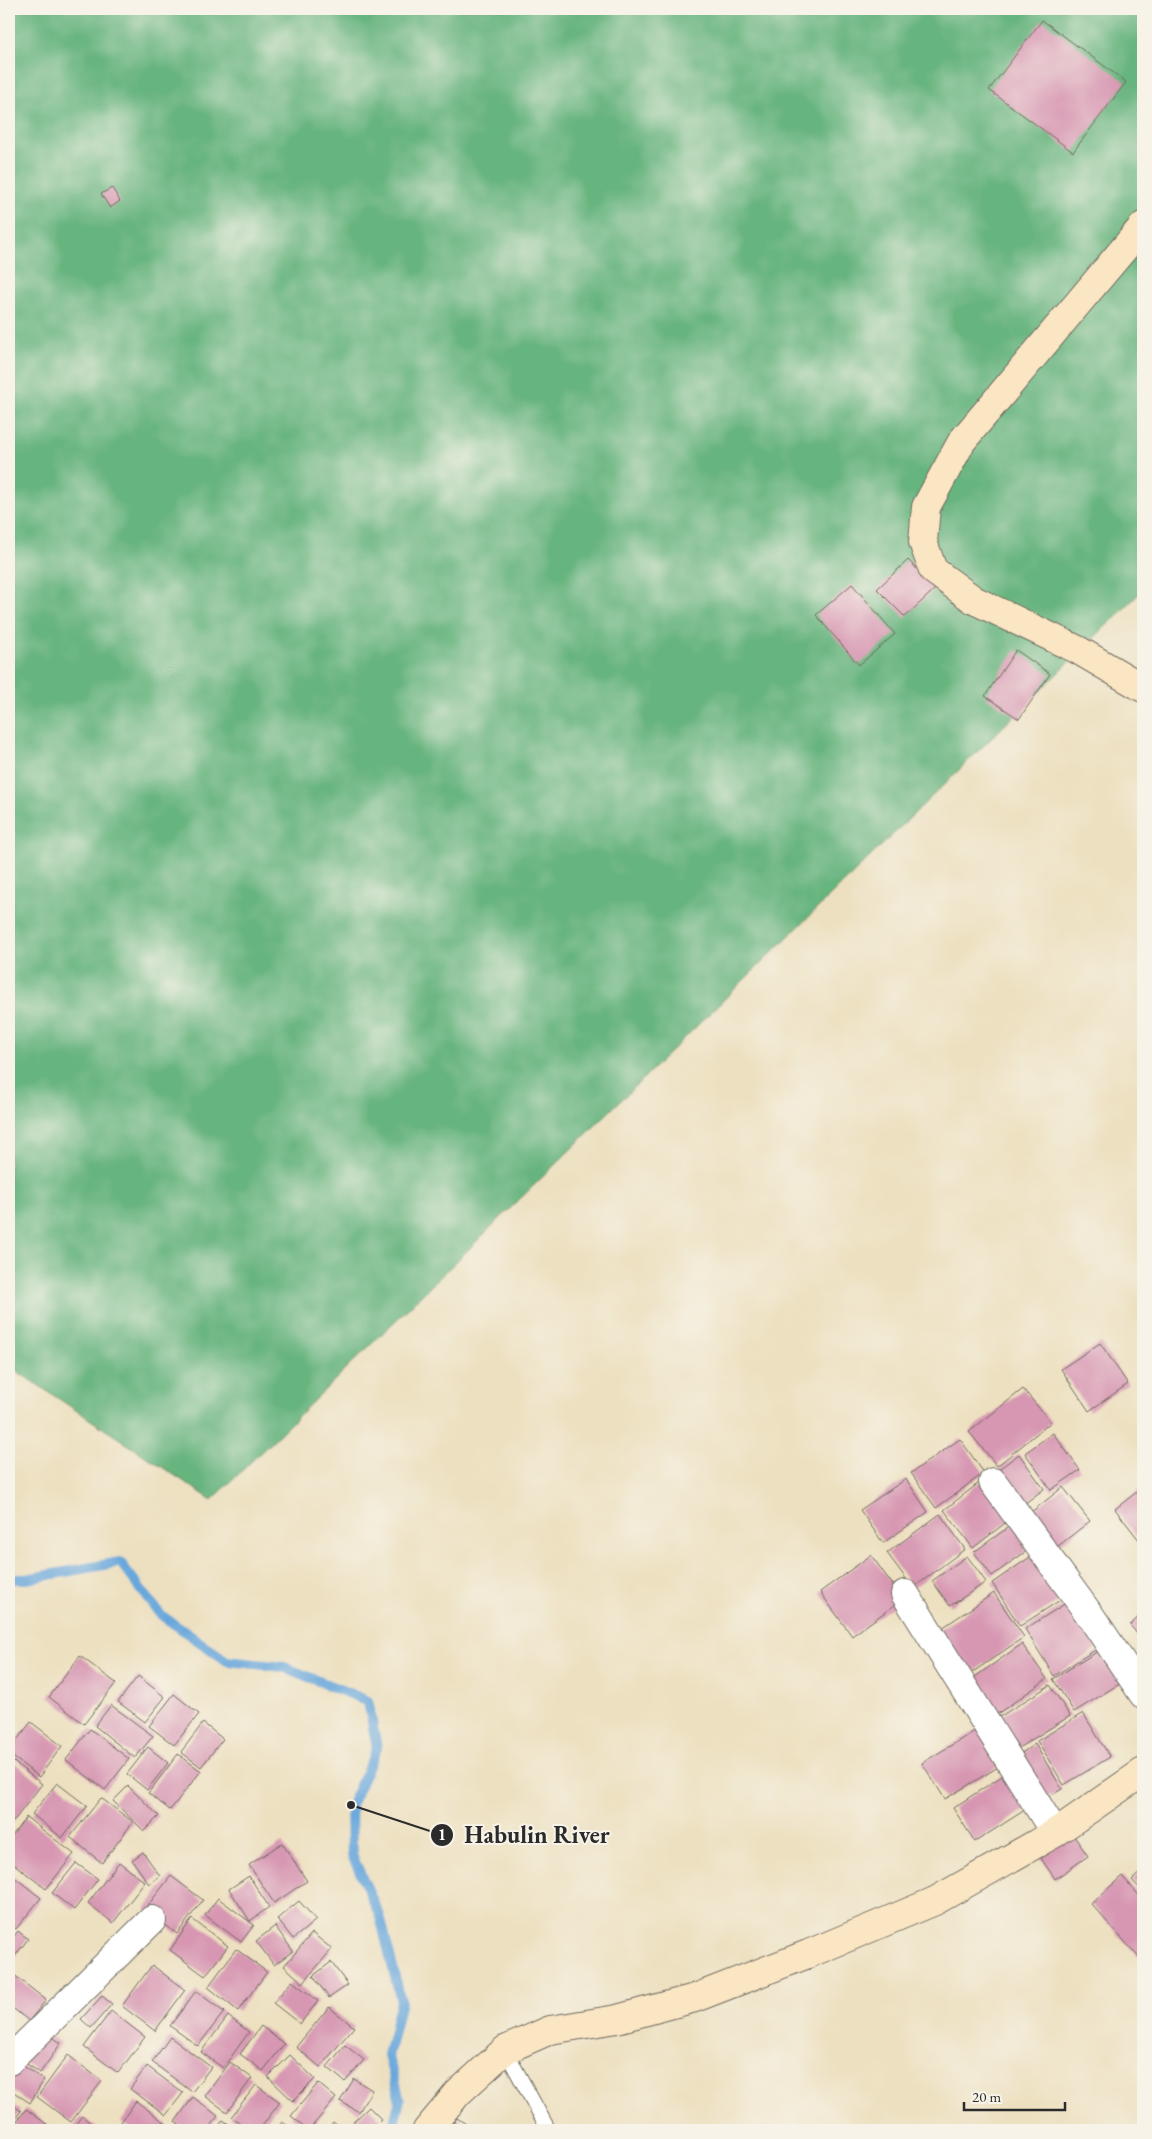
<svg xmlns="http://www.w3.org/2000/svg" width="1152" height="2139" font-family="'EB Garamond',serif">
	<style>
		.forest { fill: #66b47e; stroke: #487054 }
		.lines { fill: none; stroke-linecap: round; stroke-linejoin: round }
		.stream { stroke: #69a7db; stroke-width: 10 }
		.building { fill: #d797b2 }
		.lane-casing { stroke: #6f6a5f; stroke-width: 16 }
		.street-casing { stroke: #6f6a5f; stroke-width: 30 }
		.secondary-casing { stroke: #6f6a5f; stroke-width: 30 }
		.lane { stroke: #fff; stroke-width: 14 }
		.street { stroke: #fff; stroke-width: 28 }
		.secondary { stroke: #fbe6c4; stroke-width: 28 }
		.leader { fill: none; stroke: #2b2b2b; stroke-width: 2 }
		.callout-dot { fill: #2b2b2b; stroke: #f7f3e8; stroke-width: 2 }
		.mark-label { font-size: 15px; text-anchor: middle; font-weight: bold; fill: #fff }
		.callout-label { font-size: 24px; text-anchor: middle; font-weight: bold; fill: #2b2b2b; stroke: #f7f3e8; stroke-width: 4; stroke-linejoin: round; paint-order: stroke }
	</style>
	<rect width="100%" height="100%" fill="#f7f3e8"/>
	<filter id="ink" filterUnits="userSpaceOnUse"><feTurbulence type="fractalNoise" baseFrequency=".02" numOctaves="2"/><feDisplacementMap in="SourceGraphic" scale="10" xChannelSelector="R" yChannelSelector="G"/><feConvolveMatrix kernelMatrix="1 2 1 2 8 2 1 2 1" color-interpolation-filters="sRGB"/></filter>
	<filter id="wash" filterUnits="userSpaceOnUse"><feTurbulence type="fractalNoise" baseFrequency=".0096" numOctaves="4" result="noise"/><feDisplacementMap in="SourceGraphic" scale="20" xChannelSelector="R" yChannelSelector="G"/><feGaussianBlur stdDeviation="1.12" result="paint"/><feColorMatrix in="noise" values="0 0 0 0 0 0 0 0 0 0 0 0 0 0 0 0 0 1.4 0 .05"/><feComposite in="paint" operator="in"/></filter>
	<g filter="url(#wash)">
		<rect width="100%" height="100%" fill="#ede0c0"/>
		<polygon class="forest" points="9,9 1143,9 1143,590 212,1500 9,1366"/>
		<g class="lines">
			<polyline class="stream" points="9,1579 26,1579 120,1562 161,1615 227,1661 284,1667 368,1701 377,1748 351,1805 352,1855 380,1916 401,2001 388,2056 400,2100 392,2130"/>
		</g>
		<g id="blocks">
			<g class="building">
				<polygon points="1042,20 1126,82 1073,152 989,90"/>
				<polygon points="112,188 120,201 110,208 101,194"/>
				<polygon points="908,560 936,588 905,617 877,589"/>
				<polygon points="852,584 895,634 859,665 816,615"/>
				<polygon points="1016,650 1050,674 1019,719 985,696"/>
				<polygon points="1100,1343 1128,1384 1089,1411 1061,1369"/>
				<polygon points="1023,1389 1051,1422 997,1466 969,1432"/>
				<polygon points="1053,1433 1080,1470 1051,1490 1025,1453"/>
				<polygon points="960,1439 984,1473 936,1508 911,1473"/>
				<polygon points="1019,1454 1044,1489 1024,1504 999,1469"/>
				<polygon points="906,1479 928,1512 883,1543 860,1510"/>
				<polygon points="984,1479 1013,1517 973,1548 944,1510"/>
				<polygon points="1063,1487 1090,1521 1057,1547 1030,1513"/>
				<polygon points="1143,1487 1143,1545 1115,1509"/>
				<polygon points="940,1514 965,1549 913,1588 887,1553"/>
				<polygon points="1014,1523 1032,1547 992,1576 974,1552"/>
				<polygon points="1039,1551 1068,1595 1020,1626 992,1583"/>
				<polygon points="871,1555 903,1599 852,1636 820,1592"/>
				<polygon points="967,1556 986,1582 950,1606 932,1581"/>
				<polygon points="994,1593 1024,1637 970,1674 939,1630"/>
				<polygon points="1071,1600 1100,1647 1054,1676 1025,1629"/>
				<polygon points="1143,1613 1143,1641 1130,1625"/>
				<polygon points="1022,1644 1047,1679 997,1714 972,1679"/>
				<polygon points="1108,1645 1129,1678 1074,1712 1053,1679"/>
				<polygon points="80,1656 116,1683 84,1724 49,1697"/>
				<polygon points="138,1676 165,1697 145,1722 118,1702"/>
				<polygon points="1050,1685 1070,1716 1015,1750 996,1719"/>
				<polygon points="174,1694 199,1714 174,1745 149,1726"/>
				<polygon points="111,1705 153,1736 135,1758 95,1726"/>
				<polygon points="1083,1713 1110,1757 1064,1785 1037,1741"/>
				<polygon points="31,1722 62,1746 39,1777 9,1754 9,1750"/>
				<polygon points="203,1723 223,1739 201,1767 181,1752"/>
				<polygon points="983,1726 1005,1763 945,1799 922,1763"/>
				<polygon points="90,1729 129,1759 105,1790 66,1760"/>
				<polygon points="1035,1744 1062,1789 1043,1800 1017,1756"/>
				<polygon points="148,1747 168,1763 147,1790 127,1774"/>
				<polygon points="178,1754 201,1771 170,1810 148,1793"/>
				<polygon points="10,1759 42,1784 13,1822 9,1819"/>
				<polygon points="1005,1774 1028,1808 975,1842 953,1808"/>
				<polygon points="57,1783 87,1806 62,1838 32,1814"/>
				<polygon points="128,1786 159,1816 144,1831 113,1801"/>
				<polygon points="101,1798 133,1822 102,1863 70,1837"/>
				<polygon points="26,1817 74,1854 46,1889 9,1860 9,1840"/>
				<polygon points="1069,1829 1088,1856 1055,1879 1036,1851"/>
				<polygon points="282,1843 307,1881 274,1903 249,1865"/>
				<polygon points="143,1852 160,1876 149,1884 132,1860"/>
				<polygon points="119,1862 145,1882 113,1923 88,1903"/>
				<polygon points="76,1863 98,1879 74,1910 52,1893"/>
				<polygon points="1143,1870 1143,1892 1132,1880"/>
				<polygon points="9,1873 41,1898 16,1929 9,1924"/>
				<polygon points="171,1876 203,1900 177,1934 145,1909"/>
				<polygon points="249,1876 269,1907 250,1921 229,1889"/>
				<polygon points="1122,1876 1143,1900 1143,1962 1091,1904"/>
				<polygon points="218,1898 254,1925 241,1942 205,1915"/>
				<polygon points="299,1901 316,1920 293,1939 277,1919"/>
				<polygon points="192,1919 228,1946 205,1976 170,1950"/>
				<polygon points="275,1926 293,1951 274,1965 256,1941"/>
				<polygon points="18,1931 28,1939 15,1956 9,1952 9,1943"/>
				<polygon points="312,1933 332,1949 303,1983 284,1966"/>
				<polygon points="236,1949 267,1972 238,2011 208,1987"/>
				<polygon points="331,1962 348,1985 329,1998 313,1976"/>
				<polygon points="152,1965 185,1990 155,2031 122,2006"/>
				<polygon points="9,1971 46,2000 29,2021 9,2005"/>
				<polygon points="292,1981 318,2001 300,2024 273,2003"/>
				<polygon points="196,1991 224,2012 198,2046 170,2026"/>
				<polygon points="102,1996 112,2004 91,2028 81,2019"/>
				<polygon points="329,2007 354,2027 320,2067 296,2047"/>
				<polygon points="111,2011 145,2037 118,2073 84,2047"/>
				<polygon points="228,2016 249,2032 223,2068 201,2052"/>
				<polygon points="261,2026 284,2044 263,2071 240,2054"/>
				<polygon points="45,2032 61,2043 40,2073 24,2062"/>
				<polygon points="170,2037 211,2067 192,2092 152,2062"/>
				<polygon points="345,2045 364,2060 345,2082 327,2067"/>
				<polygon points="68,2055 102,2081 71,2122 37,2097"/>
				<polygon points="290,2055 315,2079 293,2101 268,2077"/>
				<polygon points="17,2062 44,2080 30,2103 9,2089 9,2075"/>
				<polygon points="230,2062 252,2078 227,2112 205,2096"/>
				<polygon points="147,2066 183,2093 166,2115 130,2089"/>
				<polygon points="354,2079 372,2090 359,2112 340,2101"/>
				<polygon points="318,2083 336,2098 309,2130 291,2116"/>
				<polygon points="256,2085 280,2102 259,2130 248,2130 231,2117"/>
				<polygon points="193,2097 218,2116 207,2130 186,2130 175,2122"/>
				<polygon points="136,2101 167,2124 163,2130 133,2130 121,2122"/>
				<polygon points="9,2102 21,2111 9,2127"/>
				<polygon points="369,2107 381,2119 370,2130 354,2130 349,2126"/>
				<polygon points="26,2109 55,2130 10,2130"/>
				<polygon points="82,2116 98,2129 97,2130 71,2130"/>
				<polygon points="457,2118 475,2130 449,2130"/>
				<polygon points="223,2120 237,2130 216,2130"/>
				<polygon points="282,2122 294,2130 275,2130"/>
				<polygon points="333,2122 343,2130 327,2130"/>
			</g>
		</g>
	</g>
	<g filter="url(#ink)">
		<use href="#blocks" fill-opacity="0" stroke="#6f6a5f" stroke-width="1"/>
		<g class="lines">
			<defs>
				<polyline id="lane" points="505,2050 547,2127"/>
				<g id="street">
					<polyline points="993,1482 1092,1618 1143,1694"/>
					<polyline points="905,1594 1055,1833"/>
					<polyline points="9,2061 152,1920"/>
				</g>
				<g id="secondary">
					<polyline points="1143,226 962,441 926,507 923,542 933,570 974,600 1078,650 1143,688"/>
					<polyline points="427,2130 458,2093 505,2050 550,2030 617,2019 695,1998 808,1954 935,1901 1055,1833 1143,1772"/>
				</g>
			</defs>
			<use href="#lane" class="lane-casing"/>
			<use href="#street" class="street-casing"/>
			<use href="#secondary" class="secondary-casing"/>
			<use href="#lane" class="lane"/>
			<use href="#street" class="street"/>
			<use href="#secondary" class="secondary"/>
		</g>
	</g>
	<path class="leader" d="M351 1805L442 1835"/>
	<g class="callout-dot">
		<circle cx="351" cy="1805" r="5"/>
		<circle cx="442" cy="1835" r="12"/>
	</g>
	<g class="mark-label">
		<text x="442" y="1840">1</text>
	</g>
	<g class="callout-label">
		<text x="537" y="1843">Habulin River</text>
	</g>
	<rect width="1152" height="2139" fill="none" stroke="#f7f3e8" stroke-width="30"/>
	<path d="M964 2102v8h101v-8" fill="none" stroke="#2b2b2b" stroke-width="2.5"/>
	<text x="972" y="2102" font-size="15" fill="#2b2b2b" stroke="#f7f3e8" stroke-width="4" paint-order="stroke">20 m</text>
</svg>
